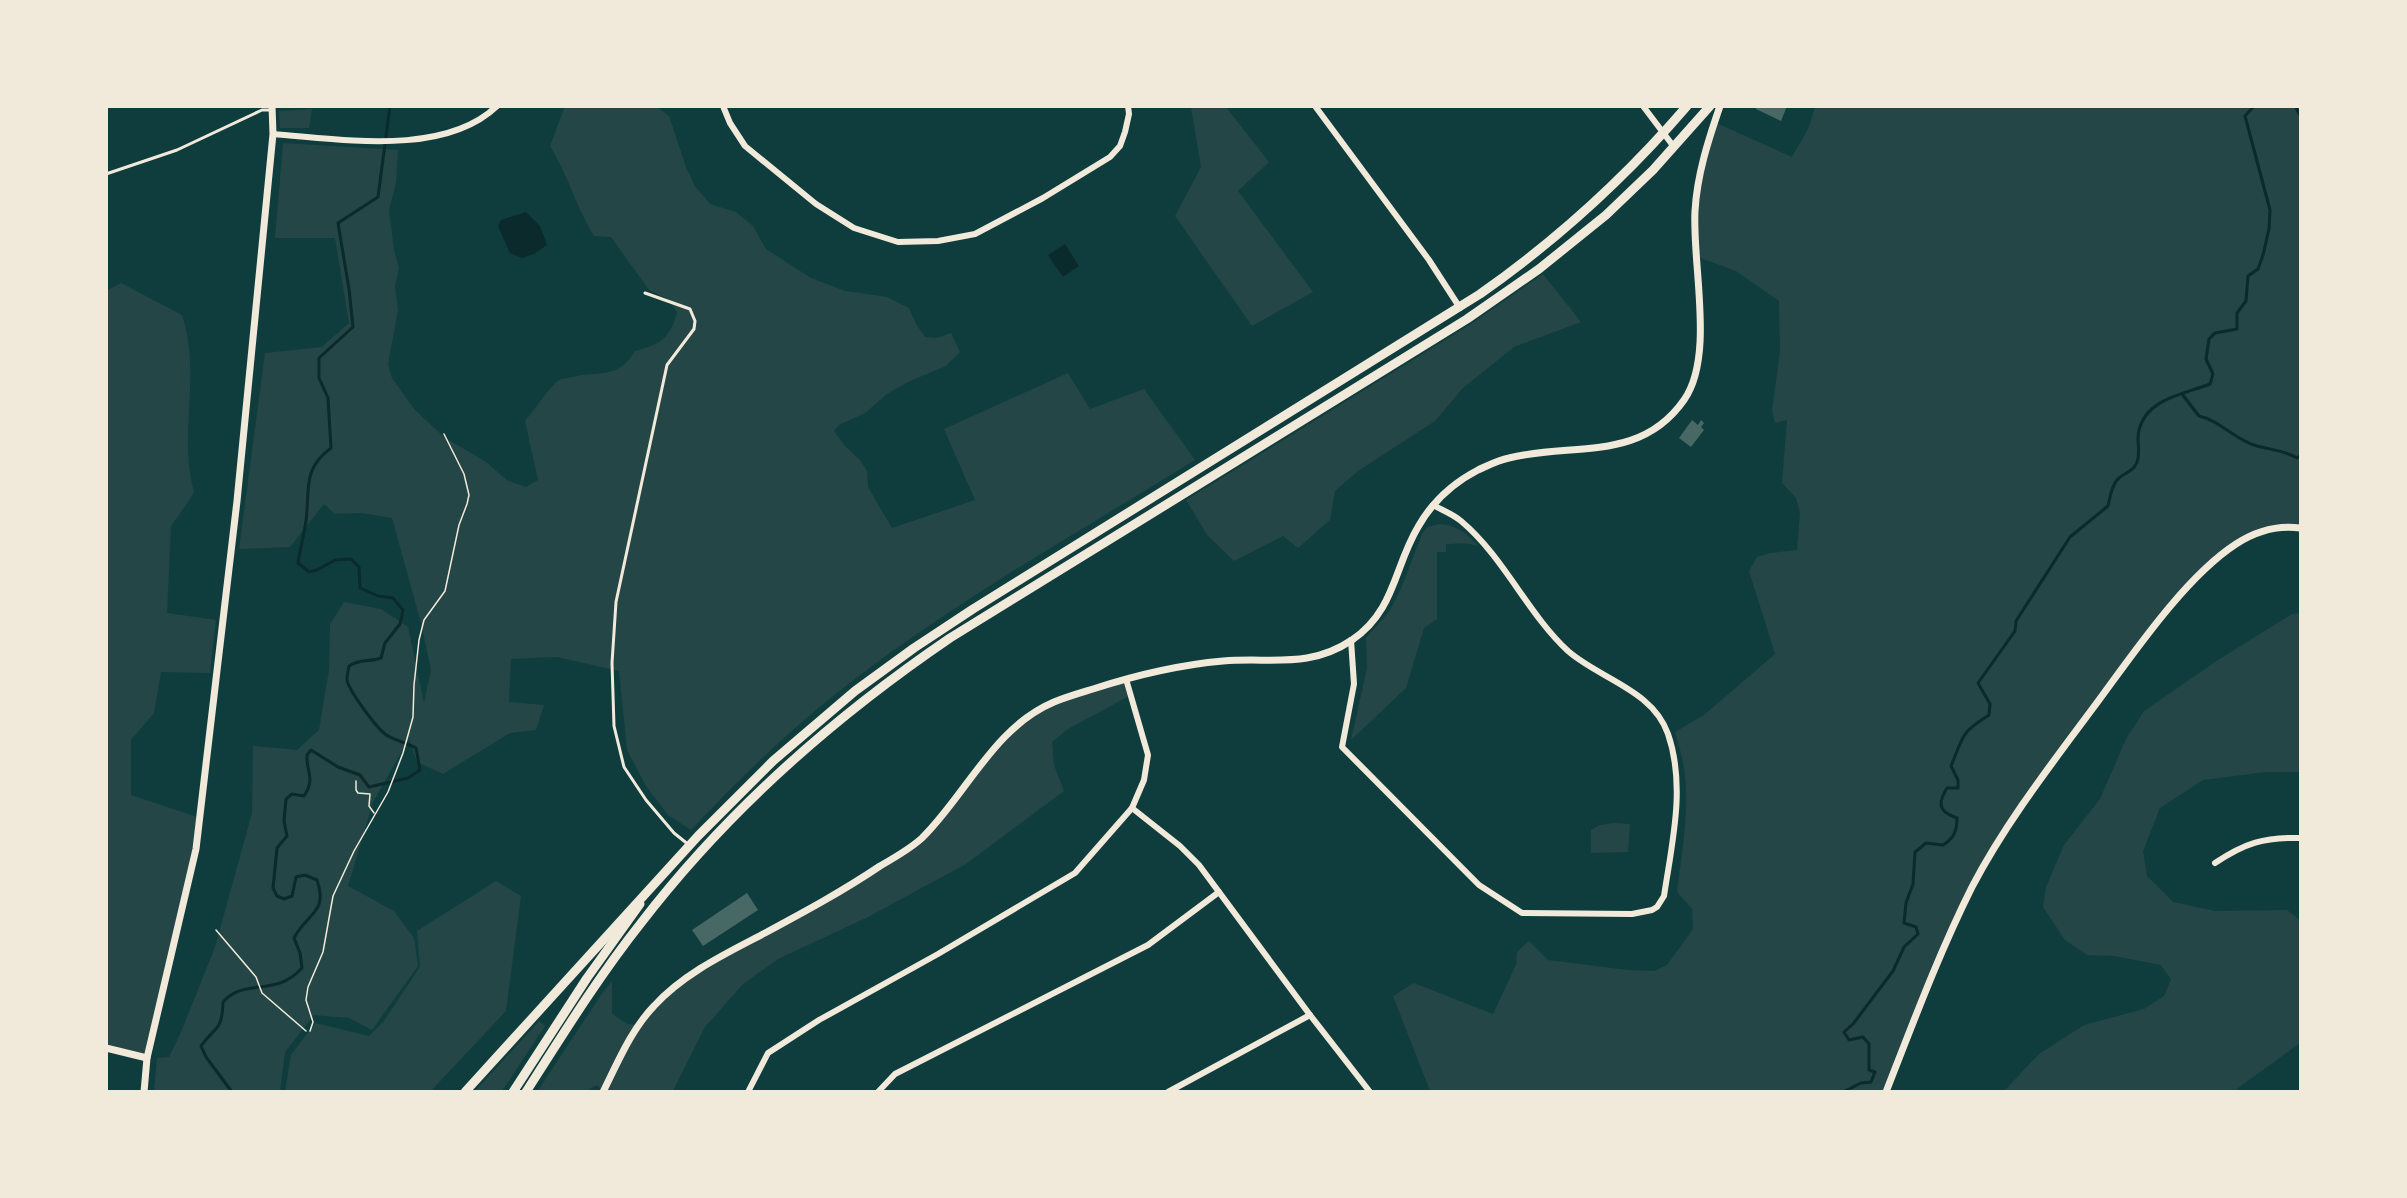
<svg xmlns="http://www.w3.org/2000/svg" width="2407" height="1198" font-family="'Nunito Sans',sans-serif">
	<style>
		.green { fill: #244646 }
		.water { fill: #0a2a2b }
		.lines { fill: none; stroke-linecap: round; stroke-linejoin: round }
		.stream { stroke: #0a2a2b; stroke-width: 3 }
		.building { fill: #486865 }
		.path { stroke: #f1e9da; stroke-width: 1.5 }
		.service { stroke: #f1e9da; stroke-width: 3 }
		.minor { stroke: #f1e9da; stroke-width: 6 }
		.tertiary { stroke: #f1e9da; stroke-width: 7 }
		.primary { stroke: #f1e9da; stroke-width: 9 }
		.trunk { stroke: #f1e9da; stroke-width: 9 }
	</style>
	<rect width="100%" height="100%" fill="#0f3d3e"/>
	<g class="green">
		<path d="M 565,106 L 657,107 L 669,116 L 686,167 L 695,186 L 710,204 L 736,212 L 753,226 L 766,249 L 811,278 L 845,291 L 887,297 L 909,308 L 916,324 L 925,337 L 937,338 L 951,333 L 960,352 L 946,366 L 910,381 L 887,394 L 865,413 L 839,425 L 834,431 L 846,447 L 860,460 L 867,471 L 868,487 L 892,528 L 975,500 L 944,429 L 1068,373 L 1090,409 L 1144,389 L 1195,460 C 1079,532 959,599 851,682 C 793,726 741,777 691,830 L 668,815 L 646,786 L 627,750 L 619,671 L 557,657 L 511,659 L 509,702 L 544,705 L 536,730 L 510,733 L 443,774 L 417,762 L 409,739 L 373,802 L 348,886 L 394,911 L 414,938 L 418,966 L 372,1030 L 349,1018 L 314,1015 L 285,1052 L 280,1091 L 154,1092 L 157,1058 L 169,1057 L 181,1032 L 215,947 L 252,813 L 253,746 L 297,750 L 319,730 L 329,670 L 330,624 L 344,602 L 381,609 L 408,627 L 424,703 L 431,670 L 421,623 L 392,518 L 362,513 L 335,514 L 324,504 L 290,547 L 239,549 L 265,353 L 322,347 L 349,323 L 335,238 L 275,238 L 283,143 L 398,150 L 396,183 L 389,210 L 394,250 L 399,268 L 395,286 L 398,310 L 388,364 L 392,378 L 414,409 L 444,437 L 486,462 L 508,481 L 526,487 L 538,480 L 525,421 C 533,412 550,386 559,380 C 563,378 569,378 573,377 C 603,370 617,380 635,351 C 661,344 670,339 677,312 L 668,299 L 649,290 L 611,237 L 594,236 C 576,207 568,175 550,146 Z"/>
		<polygon points="1191,107 1226,107 1269,162 1238,191 1313,292 1252,326 1175,216 1201,167"/>
		<path d="M 1815,107 L 2300,107 L 2300,528 L 2282,527 L 2237,544 L 2184,592 L 2056,758 L 1972,887 L 1886,1091 L 1430,1091 L 1393,996 L 1414,983 L 1493,1014 L 1516,965 L 1517,952 L 1529,941 L 1548,960 L 1627,970 L 1654,971 L 1667,965 L 1693,929 L 1692,909 L 1677,892 C 1682,850 1691,805 1683,763 C 1681,753 1678,742 1675,732 L 1704,715 L 1775,654 L 1749,571 L 1757,557 L 1770,553 L 1797,550 L 1800,513 L 1796,498 L 1782,483 L 1787,420 L 1775,423 L 1772,410 L 1780,352 L 1779,301 L 1736,271 L 1695,256 L 1695,214 L 1714,122 L 1792,157 L 1808,129 Z"/>
		<polygon points="312,109 309,128 280,128 279,111"/>
		<polygon points="1543,274 1581,322 1514,347 1463,388 1435,421 1358,471 1335,491 1330,520 1298,548 1283,536 1234,561 1208,536 1186,500 1471,324"/>
		<path d="M 121,283 L 182,315 C 197,361 187,404 188,451 C 188,465 191,479 194,493 L 171,526 L 167,613 L 216,620 L 210,673 L 161,672 L 154,713 L 131,740 L 131,795 L 200,818 L 147,1058 L 107,1048 L 106,291 Z"/>
		<path d="M 1439,524 C 1456,525 1467,533 1478,546 C 1466,542 1457,544 1446,544 L 1446,552 L 1437,552 L 1437,619 L 1424,628 L 1406,688 L 1351,740 L 1367,668 L 1366,638 L 1389,612 L 1400,591 L 1423,532 L 1428,527 Z"/>
		<polygon points="2300,613 2300,772 2266,772 2203,780 2160,808 2143,851 2147,876 2173,902 2215,911 2287,910 2300,920 2300,1043 2234,1091 2004,1091 2039,1054 2084,1025 2144,1009 2164,996 2171,979 2161,965 2114,956 2087,955 2065,940 2043,907 2046,887 2064,845 2100,799 2126,739 2144,711 2218,660 2292,614"/>
		<polygon points="1126,679 1131,695 1068,729 1052,742 1054,765 1064,791 966,864 868,917 778,959 743,984 705,1027 673,1091 603,1091 597,1085 586,1091 537,1092 601,995 612,981 612,1014 627,1024 638,1025 682,981 784,923 920,840 1004,737 1053,702"/>
		<polygon points="1614,823 1630,824 1628,852 1591,853 1591,830 1600,825"/>
		<polygon points="496,881 521,896 506,1011 431,1091 285,1092 291,1055 315,1023 369,1036 384,1021 420,967 417,931"/>
		<polygon points="539,1021 545,1026 502,1091 475,1091"/>
	</g>
	<g class="water">
		<polygon points="526,212 540,226 547,245 534,254 522,258 510,253 498,226 501,220"/>
		<polygon points="1065,244 1079,266 1063,277 1048,255"/>
	</g>
	<g class="lines">
		<g class="stream">
			<polyline points="2295,106 2300,115"/>
			<path d="M 2182,394 L 2199,416 C 2221,421 2236,441 2257,446 C 2272,450 2283,450 2297,458 L 2300,456"/>
			<path d="M 232,1092 L 206,1057 L 201,1046 C 216,1025 222,1032 223,1002 C 245,977 275,998 302,968 L 300,953 L 294,938 C 308,912 328,913 317,880 L 305,875 L 296,877 L 292,896 L 284,899 L 277,896 L 273,888 L 277,848 L 287,836 L 284,821 L 286,799 L 292,794 L 304,796 C 316,778 306,772 307,755 L 311,750 L 338,767 L 360,775 L 369,787 L 408,778 L 420,770 L 416,748 C 407,743 393,740 385,734 C 376,727 349,691 347,680 C 347,676 348,671 349,666 C 359,659 370,662 381,658 L 385,643 L 400,624 L 403,610 L 393,598 L 378,596 L 360,588 L 359,567 L 351,559 L 335,560 L 317,570 L 309,572 L 298,563 C 300,549 304,535 306,521 C 310,490 302,469 331,448 L 328,398 L 319,378 L 319,358 L 353,327 L 349,289 L 338,223 L 378,197 L 390,106"/>
			<path d="M 1843,1092 L 1861,1083 L 1871,1082 L 1875,1072 L 1869,1070 L 1869,1044 L 1863,1037 L 1849,1040 L 1844,1032 L 1853,1024 L 1893,971 L 1904,947 L 1918,934 L 1916,927 L 1904,923 L 1906,903 L 1913,884 L 1915,852 L 1926,843 L 1943,845 C 1954,838 1957,831 1957,818 C 1939,812 1937,804 1947,788 L 1958,788 L 1958,780 L 1951,766 C 1964,736 1959,734 1989,715 L 1990,704 L 1978,683 L 2015,631 L 2016,621 L 2070,537 L 2108,506 C 2110,498 2111,487 2117,480 C 2124,472 2133,473 2137,462 C 2141,452 2136,440 2139,430 C 2147,398 2185,394 2210,384 L 2213,374 L 2206,359 L 2209,339 L 2215,333 L 2237,329 L 2237,313 L 2246,301 L 2248,276 L 2258,269 L 2263,255 L 2269,229 L 2270,210 L 2245,116 L 2254,106"/>
		</g>
	</g>
	<g class="building">
		<polygon points="1757,106 1787,106 1781,121 1756,109"/>
		<polygon points="1692,420 1698,425 1701,420 1704,423 1701,427 1704,430 1691,447 1679,438"/>
		<polygon points="747,893 758,910 703,946 692,930"/>
	</g>
	<g class="lines">
		<g class="path">
			<polyline points="356,781 356,790 358,793 370,794 369,806 374,813"/>
			<polyline points="216,930 256,977 262,993 306,1031"/>
			<polyline points="310,1031 313,1022 306,1000 308,987 323,952 333,896 354,851 388,792 403,753 413,717 414,685 419,640 424,620 445,591 459,525 467,504 469,495 464,474 444,434"/>
		</g>
		<g class="service">
			<polyline points="106,174 177,150 262,110 270,110"/>
			<polyline points="645,293 690,309 695,321 694,329 667,365 616,602 612,663 614,726 624,767 646,800 674,833 689,845"/>
		</g>
		<g class="minor">
			<polyline points="723,106 730,123 745,146 816,204 854,228 898,242 938,241 975,234 1043,198 1110,157 1120,146 1125,132 1129,114 1128,106"/>
			<polyline points="1315,106 1429,260 1460,308"/>
			<polyline points="1643,106 1674,147"/>
			<path d="M 273,134 C 341,139 444,157 497,106"/>
			<path d="M 1351,640 L 1354,684 L 1342,747 L 1479,885 L 1522,913 L 1632,914 L 1652,910 L 1657,907 L 1664,896 C 1672,843 1686,786 1668,734 C 1653,690 1600,679 1568,651 C 1527,613 1504,557 1461,521 C 1453,514 1442,510 1433,505"/>
			<polyline points="1132,808 1180,846 1199,865 1310,1015 1370,1092"/>
			<path d="M 2215,863 C 2245,843 2264,837 2300,838"/>
			<polyline points="748,1092 768,1053 819,1020 938,954 1075,873 1132,808 1144,780 1148,755 1126,679"/>
			<polyline points="878,1092 895,1074 1148,945 1219,892"/>
			<polyline points="1168,1092 1310,1015"/>
		</g>
		<g class="tertiary">
			<polyline points="106,1048 147,1058"/>
			<polyline points="144,1092 147,1058 196,849 237,501 273,134 272,106"/>
			<path d="M 603,1092 C 618,1062 631,1030 654,1006 C 684,973 727,953 765,933 C 804,912 843,891 880,866 C 894,858 910,849 922,838 C 966,795 994,727 1054,702 C 1066,697 1080,693 1093,689 C 1136,675 1178,665 1223,661 C 1271,657 1309,669 1352,640 C 1395,611 1394,567 1418,527 C 1432,502 1453,483 1478,470 C 1487,466 1498,460 1509,458 C 1572,442 1640,463 1684,400 C 1715,356 1692,265 1695,211 C 1697,175 1708,141 1720,106"/>
			<path d="M 1886,1092 C 1913,1023 1939,953 1972,887 C 2006,822 2053,762 2096,704 C 2133,654 2185,577 2236,544 C 2256,531 2277,525 2300,528"/>
		</g>
		<polyline class="primary" points="513,1092 587,978 640,904"/>
		<g class="trunk">
			<path d="M 465,1092 L 698,836 L 773,761 L 855,691 L 914,648 L 973,609 L 1480,294 C 1557,240 1626,177 1687,106"/>
			<path d="M 526,1092 C 563,1034 599,976 641,923 C 727,811 834,717 950,638 L 1467,319 L 1539,269 L 1606,215 L 1653,170 L 1710,106"/>
		</g>
	</g>
	<rect width="2407" height="1198" fill="none" stroke="#f1e9da" stroke-width="216"/>
</svg>
